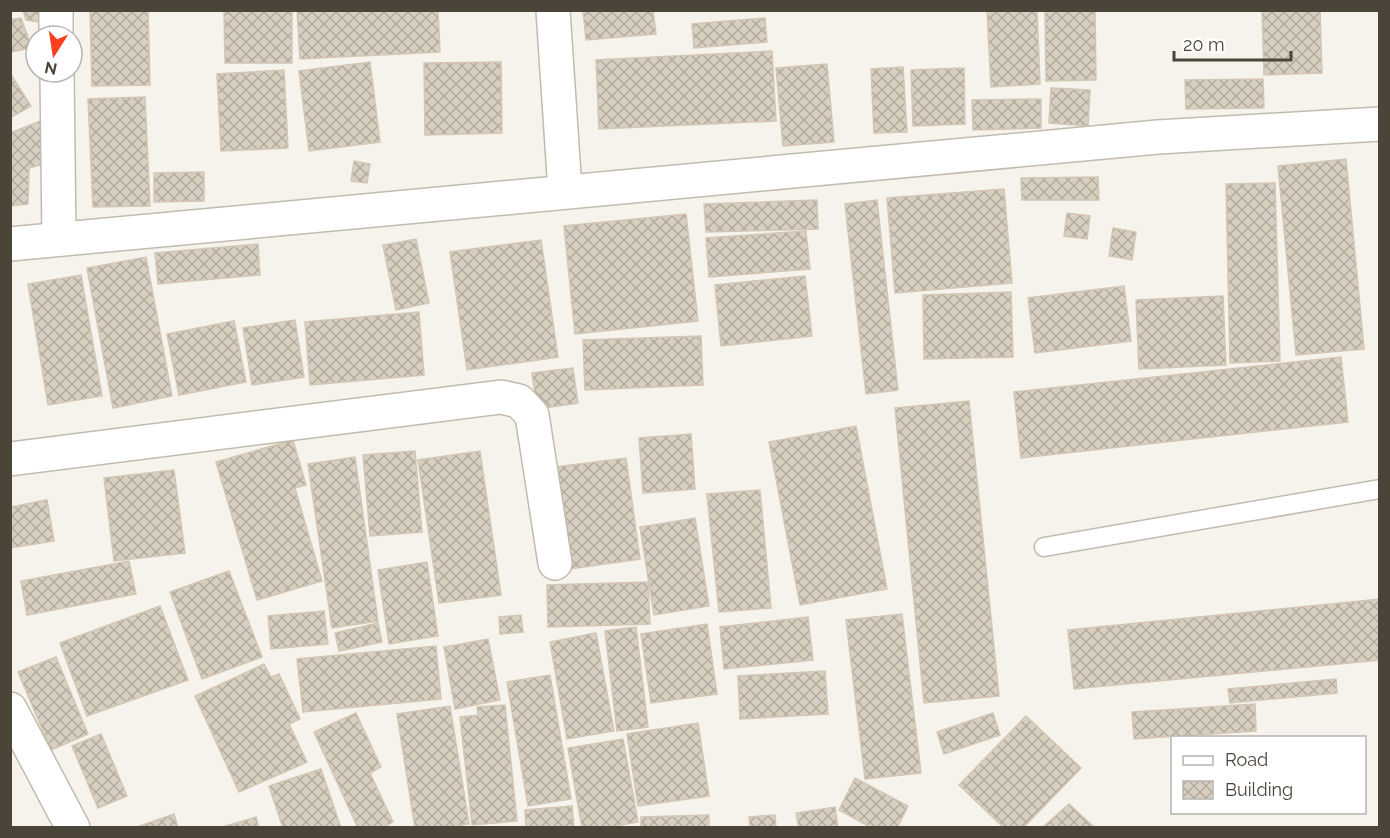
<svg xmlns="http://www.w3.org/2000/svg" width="1390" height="838" font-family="Raleway,sans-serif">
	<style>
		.building { fill: url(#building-cross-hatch); stroke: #d3c7b4; stroke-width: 1.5 }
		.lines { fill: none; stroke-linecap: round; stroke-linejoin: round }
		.lane-casing { stroke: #c2bbae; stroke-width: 21 }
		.street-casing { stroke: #c2bbae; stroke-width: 36 }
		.lane { stroke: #fff; stroke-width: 18 }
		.street { stroke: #fff; stroke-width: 33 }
	</style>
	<defs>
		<pattern id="building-cross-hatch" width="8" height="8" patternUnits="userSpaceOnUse" patternTransform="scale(1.5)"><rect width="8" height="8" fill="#d8cfc1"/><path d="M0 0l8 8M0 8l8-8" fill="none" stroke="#b1aa9e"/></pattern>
	</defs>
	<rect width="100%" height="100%" fill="#f6f3ec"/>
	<g class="building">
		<polygon points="23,10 46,10 46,23 26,20"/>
		<polygon points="90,10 148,10 150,85 92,86"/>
		<polygon points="224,10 292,10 292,63 225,63"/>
		<polygon points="297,10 438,10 440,52 300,59"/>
		<polygon points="583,10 653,10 656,34 586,40"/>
		<polygon points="987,10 1037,10 1040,84 991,87"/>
		<polygon points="1045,10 1095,10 1096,80 1046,81"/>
		<polygon points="1262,10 1320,10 1322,73 1264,75"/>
		<polygon points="21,18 32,48 10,52 10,20"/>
		<polygon points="765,18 767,42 694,48 692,24"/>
		<polygon points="772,51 776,121 599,129 596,60"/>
		<polygon points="370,62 380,142 309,151 299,71"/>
		<polygon points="501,62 502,133 425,135 424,63"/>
		<polygon points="827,64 834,142 783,146 776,68"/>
		<polygon points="903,67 907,132 874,133 871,69"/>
		<polygon points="964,68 965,124 913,126 911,70"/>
		<polygon points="284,70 288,148 221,151 217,74"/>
		<polygon points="10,73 31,106 10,118"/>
		<polygon points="1263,79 1264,108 1186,109 1185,80"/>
		<polygon points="1051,88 1090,90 1088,126 1049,123"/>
		<polygon points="145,97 150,206 93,207 88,99"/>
		<polygon points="1041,99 1041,128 973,130 972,100"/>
		<polygon points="45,119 47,163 29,168 28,204 10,206 10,133"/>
		<polygon points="1346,159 1364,349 1296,355 1278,166"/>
		<polygon points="354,161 370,164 367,183 351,181"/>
		<polygon points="204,172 204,201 154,202 154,173"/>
		<polygon points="1098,177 1099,200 1022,200 1021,178"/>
		<polygon points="1275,183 1280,361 1230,363 1226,184"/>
		<polygon points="1004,189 1012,283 895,293 887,198"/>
		<polygon points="817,200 818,229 706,232 704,204"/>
		<polygon points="877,200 898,390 866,394 845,204"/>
		<polygon points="1067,213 1090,216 1087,239 1064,236"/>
		<polygon points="686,214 698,321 575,334 564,226"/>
		<polygon points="1113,228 1136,232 1132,260 1109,256"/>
		<polygon points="806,231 810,269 709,277 706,238"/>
		<polygon points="416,239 429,303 396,310 383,245"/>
		<polygon points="541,240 558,357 467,370 450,252"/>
		<polygon points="258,244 260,275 158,284 155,253"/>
		<polygon points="146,257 172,396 113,408 87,268"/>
		<polygon points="81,275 102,396 48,405 28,284"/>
		<polygon points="805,276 812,336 721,346 715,285"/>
		<polygon points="1124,286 1131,341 1035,353 1028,298"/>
		<polygon points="1011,292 1013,357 924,359 923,295"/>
		<polygon points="1223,296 1226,365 1139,369 1136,300"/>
		<polygon points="419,312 424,375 310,385 305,322"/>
		<polygon points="295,320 304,377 252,385 243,328"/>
		<polygon points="234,321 246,382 179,395 167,334"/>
		<polygon points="701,336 703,385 585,390 583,340"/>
		<polygon points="1341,357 1348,422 1021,458 1014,392"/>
		<polygon points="573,368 578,403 537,409 532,373"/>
		<polygon points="969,401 999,696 924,703 895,408"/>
		<polygon points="856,426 887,589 800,605 769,442"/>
		<polygon points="691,434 695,489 643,493 639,438"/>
		<polygon points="293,440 306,485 295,488 322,581 257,600 216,462"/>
		<polygon points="415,451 422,532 370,536 363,455"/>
		<polygon points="480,451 501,595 439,603 418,460"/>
		<polygon points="355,457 378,621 332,628 308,464"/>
		<polygon points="626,458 640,559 570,569 556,467"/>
		<polygon points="174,470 185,553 114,561 104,478"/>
		<polygon points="760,490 771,608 719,612 707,494"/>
		<polygon points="47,500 54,541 10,548 10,507"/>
		<polygon points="695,518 709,606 654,615 640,527"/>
		<polygon points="129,561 136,594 27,615 21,581"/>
		<polygon points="427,562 438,636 389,644 378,570"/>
		<polygon points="229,571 262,657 202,679 170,592"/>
		<polygon points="648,582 650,624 548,627 547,585"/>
		<polygon points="1380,599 1380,660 1074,689 1068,630"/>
		<polygon points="160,606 188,680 87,716 60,643"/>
		<polygon points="324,611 328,644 271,649 268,616"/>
		<polygon points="902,614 921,773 865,779 846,620"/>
		<polygon points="521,615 523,632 500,634 499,617"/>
		<polygon points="808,617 813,660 724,669 720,627"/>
		<polygon points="378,623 382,642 339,651 335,633"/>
		<polygon points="707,624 717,694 651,703 641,634"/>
		<polygon points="636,627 648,727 617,731 605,631"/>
		<polygon points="596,633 614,731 567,739 550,642"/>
		<polygon points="488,639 500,700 455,709 444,647"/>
		<polygon points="436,646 441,699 303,712 297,659"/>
		<polygon points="56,657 88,734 51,750 18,672"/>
		<polygon points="264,664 271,677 279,674 300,719 289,724 307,762 239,792 195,696"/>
		<polygon points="825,671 828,714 740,719 738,676"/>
		<polygon points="550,675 571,799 528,806 507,682"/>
		<polygon points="1336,679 1337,693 1230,703 1228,689"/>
		<polygon points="1255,704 1256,731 1134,739 1132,712"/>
		<polygon points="505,705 517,821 472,825 460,717 478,715 477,707"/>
		<polygon points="450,706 469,824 445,828 415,828 397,714"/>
		<polygon points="356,713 381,767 370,773 393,822 382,828 358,828 314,732"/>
		<polygon points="993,713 1000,735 944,754 937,732"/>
		<polygon points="1026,716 1081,768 1023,828 1004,828 959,785"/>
		<polygon points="698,723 709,796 638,806 627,734"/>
		<polygon points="101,734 127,796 98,808 72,746"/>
		<polygon points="623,739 638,822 605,828 582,828 568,748"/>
		<polygon points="321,769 341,828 283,828 269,786"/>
		<polygon points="855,778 908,806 897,828 872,828 839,810"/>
		<polygon points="1069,804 1095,828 1042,828"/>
		<polygon points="572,806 574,828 526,828 525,810"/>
		<polygon points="835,807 838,828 799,828 796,813"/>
		<polygon points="174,814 178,828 134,828"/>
		<polygon points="709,815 709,828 641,828 641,817"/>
		<polygon points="775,815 776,828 750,828 749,817"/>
		<polygon points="256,817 259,828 219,828"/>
	</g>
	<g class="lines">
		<defs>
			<polyline id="lane" points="1044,547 1380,489"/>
			<g id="street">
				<polyline points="56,10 56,36"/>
				<polyline points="553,10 565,191"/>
				<polyline points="57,72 59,239"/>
				<polyline points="10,244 1158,137 1380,124"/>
				<polyline points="10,459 501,397 519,401 532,415 555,563"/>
				<polyline points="10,709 73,828"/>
			</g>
		</defs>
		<use href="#lane" class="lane-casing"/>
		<use href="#street" class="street-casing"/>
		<use href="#lane" class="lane"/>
		<use href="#street" class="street"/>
	</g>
	<rect width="1390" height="838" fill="none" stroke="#4b4439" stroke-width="24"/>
	<rect x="1171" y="736" width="195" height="78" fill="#ffffff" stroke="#b7b4b0" stroke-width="1.5"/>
	<rect x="1183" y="756" width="30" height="9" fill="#ffffff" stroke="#b7b4b0" stroke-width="1.5"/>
	<text x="1225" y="766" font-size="18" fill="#4b4439">Road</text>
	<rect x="1183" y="781" width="30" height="18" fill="url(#building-cross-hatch)" stroke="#b7b4b0" stroke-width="1.5"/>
	<text x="1225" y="796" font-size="18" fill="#4b4439">Building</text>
	<g transform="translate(54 54) rotate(192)"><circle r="28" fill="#ffffff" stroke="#b7b4b0" stroke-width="1.5"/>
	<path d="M0-4.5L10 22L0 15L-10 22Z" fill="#fc3f1d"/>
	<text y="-9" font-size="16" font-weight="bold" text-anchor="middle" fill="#4b4439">N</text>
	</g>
	<path d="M1174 51v9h117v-9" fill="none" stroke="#4b4439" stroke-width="3"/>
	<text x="1183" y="51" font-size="18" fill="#4b4439" stroke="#ffffff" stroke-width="4.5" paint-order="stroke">20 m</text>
</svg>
